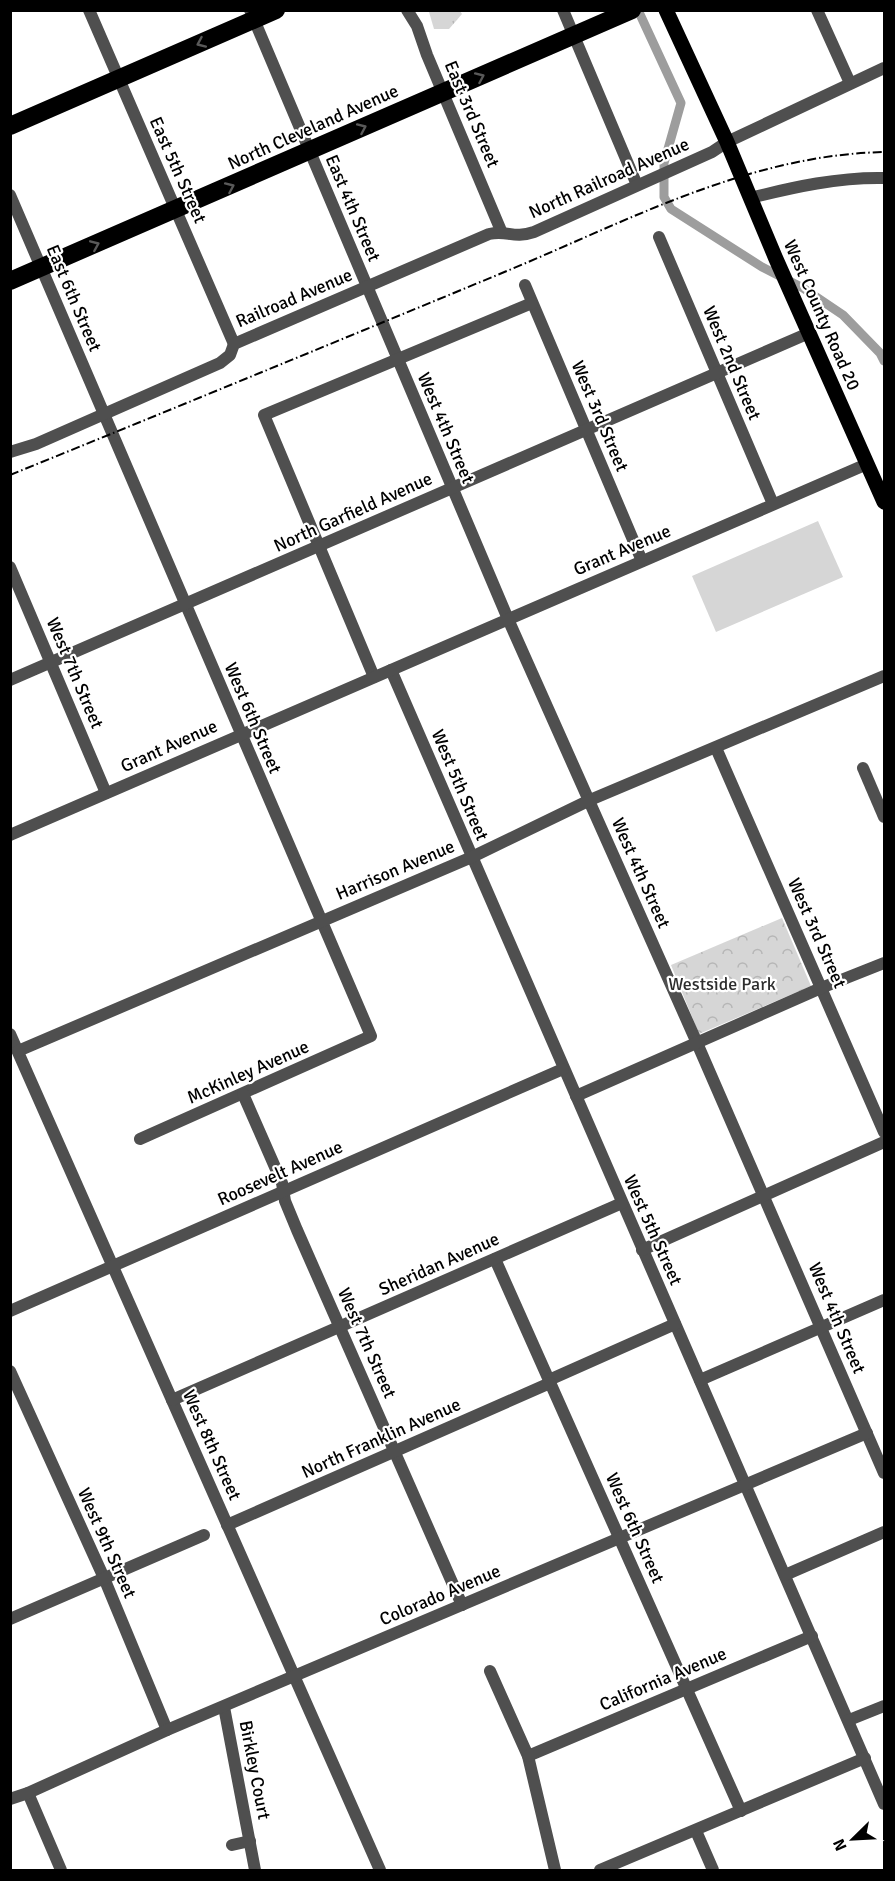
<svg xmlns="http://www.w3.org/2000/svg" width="895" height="1881" font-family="Signika,sans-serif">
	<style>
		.grass { fill: url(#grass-tufts) }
		.park { fill: url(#park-crowns) }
		.garden { fill: #d6d6d6 }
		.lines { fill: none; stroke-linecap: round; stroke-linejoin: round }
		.canal { stroke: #9d9d9d; stroke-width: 9 }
		.minor { stroke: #4f4f4f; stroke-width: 12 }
		.major { stroke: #000; stroke-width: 15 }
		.highway { stroke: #000; stroke-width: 18 }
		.rail { stroke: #000; stroke-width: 2; stroke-dasharray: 9 3 1.5 3; stroke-linecap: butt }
		.oneway { stroke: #595959 }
		.labels { text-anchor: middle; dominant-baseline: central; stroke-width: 4.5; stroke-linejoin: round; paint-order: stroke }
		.street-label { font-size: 18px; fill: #000; stroke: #fff }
		.park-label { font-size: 18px; fill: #2d2d2d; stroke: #fff }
	</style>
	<defs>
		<pattern id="grass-tufts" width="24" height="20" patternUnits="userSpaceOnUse" patternTransform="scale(1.5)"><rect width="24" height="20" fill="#d6d6d6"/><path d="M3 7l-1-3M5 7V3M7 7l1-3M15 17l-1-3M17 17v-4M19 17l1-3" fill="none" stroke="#b6b6b6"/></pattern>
		<pattern id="park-crowns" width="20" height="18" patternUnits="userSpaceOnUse" patternTransform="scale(1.5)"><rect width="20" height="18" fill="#d6d6d6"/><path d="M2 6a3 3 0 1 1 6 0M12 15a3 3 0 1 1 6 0" fill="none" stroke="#b6b6b6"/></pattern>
	</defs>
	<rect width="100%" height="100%" fill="#fff"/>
	<polygon class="grass" points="431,11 460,11 462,14 449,29 434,29 429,12"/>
	<polygon class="park" points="782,918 811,986 699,1034 671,965"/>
	<polygon class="garden" points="818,521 843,577 716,632 692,576"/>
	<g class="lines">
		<polyline class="canal" points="638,10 681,103 664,163 664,197 671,209 762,267 803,288 843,315 880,353 884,361"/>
		<g class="minor">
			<polyline points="89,10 234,344"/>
			<polyline points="250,10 508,619 697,1043 884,1473"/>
			<polyline points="407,10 417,26 427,55 502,233"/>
			<polyline points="563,10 637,185"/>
			<polyline points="817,10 850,83"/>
			<polyline points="10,195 371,1036 140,1139"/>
			<path d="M 750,198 C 794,187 839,177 884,178"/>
			<polyline points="659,237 773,504"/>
			<polyline points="525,285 642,561"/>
			<path d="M 10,452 L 36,444 L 220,363 L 230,355 L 234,344 L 489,234 C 508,230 513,239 534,232 L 712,152 L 727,142 L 884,68"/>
			<polyline points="10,567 106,793"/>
			<polyline points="391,670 884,1804"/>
			<polyline points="374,677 264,415 532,303"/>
			<polyline points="10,680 809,333"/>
			<polyline points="716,748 884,1132"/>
			<polyline points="863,768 884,817"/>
			<polyline points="10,835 867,464"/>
			<polyline points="10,1034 380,1870"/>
			<polyline points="18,1051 472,857 590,800 884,676"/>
			<polyline points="243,1094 282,1183 285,1201 297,1230 462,1605"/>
			<polyline points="576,1096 821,988 884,963"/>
			<polyline points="642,1250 884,1142"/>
			<polyline points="495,1259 741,1811"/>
			<polyline points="10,1311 563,1069"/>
			<polyline points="10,1371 104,1578 167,1730"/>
			<polyline points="549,1380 675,1324"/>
			<polyline points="700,1380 884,1300"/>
			<polyline points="172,1400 622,1203"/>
			<polyline points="227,1525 550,1383"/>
			<polyline points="785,1575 884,1532"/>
			<polyline points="10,1619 204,1535"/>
			<polyline points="490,1671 528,1756 555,1870"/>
			<polyline points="224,1707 255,1870"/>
			<polyline points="849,1720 884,1706"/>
			<polyline points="528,1756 812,1636"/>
			<polyline points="28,1793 61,1870"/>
			<polyline points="10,1799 28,1793 167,1730 867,1433"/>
			<polyline points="696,1831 713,1870"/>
			<polyline points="232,1845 250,1841"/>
			<polyline points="600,1870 865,1758"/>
		</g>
		<polyline class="major" points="666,10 727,142 776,259 884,502"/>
		<g class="highway">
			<polyline points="10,126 276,10"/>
			<polyline points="10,281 632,10"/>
		</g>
		<path class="rail" d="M 10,475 C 175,408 338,341 502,273 C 626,222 747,155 884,152"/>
	</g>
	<defs><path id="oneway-chevron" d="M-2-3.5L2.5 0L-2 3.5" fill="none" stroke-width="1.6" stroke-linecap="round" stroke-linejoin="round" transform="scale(1.5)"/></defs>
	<g class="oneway">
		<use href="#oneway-chevron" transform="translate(201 43) rotate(156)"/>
		<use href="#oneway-chevron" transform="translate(480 77) rotate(-24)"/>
		<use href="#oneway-chevron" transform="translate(362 128) rotate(-24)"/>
		<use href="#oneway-chevron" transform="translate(230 187) rotate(-24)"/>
		<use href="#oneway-chevron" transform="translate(95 245) rotate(-23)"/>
	</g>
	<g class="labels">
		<g class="street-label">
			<text transform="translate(472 114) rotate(67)">East 3rd Street</text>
			<text transform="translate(313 127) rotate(-24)">North Cleveland Avenue</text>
			<text transform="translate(178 170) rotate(66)">East 5th Street</text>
			<text transform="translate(609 178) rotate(-24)">North Railroad Avenue</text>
			<text transform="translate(353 208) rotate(67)">East 4th Street</text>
			<text transform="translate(74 298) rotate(67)">East 6th Street</text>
			<text transform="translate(294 298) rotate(-23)">Railroad Avenue</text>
			<text transform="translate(822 315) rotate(66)">West County Road 20</text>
			<text transform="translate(732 363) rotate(67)">West 2nd Street</text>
			<text transform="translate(600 416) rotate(67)">West 3rd Street</text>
			<text transform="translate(446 428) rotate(67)">West 4th Street</text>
			<text transform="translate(353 512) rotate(-24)">North Garfield Avenue</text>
			<text transform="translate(622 550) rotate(-23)">Grant Avenue</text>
			<text transform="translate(75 673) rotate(67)">West 7th Street</text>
			<text transform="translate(253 718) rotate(67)">West 6th Street</text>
			<text transform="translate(169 746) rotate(-24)">Grant Avenue</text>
			<text transform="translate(460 785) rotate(67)">West 5th Street</text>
			<text transform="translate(395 870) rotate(-23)">Harrison Avenue</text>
			<text transform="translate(641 873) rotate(66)">West 4th Street</text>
			<text transform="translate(817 933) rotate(66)">West 3rd Street</text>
			<text transform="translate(248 1072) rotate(-24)">McKinley Avenue</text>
			<text transform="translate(280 1173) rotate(-24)">Roosevelt Avenue</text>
			<text transform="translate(653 1230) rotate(66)">West 5th Street</text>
			<text transform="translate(439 1264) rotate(-24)">Sheridan Avenue</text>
			<text transform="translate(837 1318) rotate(67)">West 4th Street</text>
			<text transform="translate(367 1343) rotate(66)">West 7th Street</text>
			<text transform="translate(381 1438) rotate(-24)">North Franklin Avenue</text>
			<text transform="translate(212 1445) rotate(66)">West 8th Street</text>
			<text transform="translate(635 1528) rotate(66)">West 6th Street</text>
			<text transform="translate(107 1543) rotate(66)">West 9th Street</text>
			<text transform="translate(440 1595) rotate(-23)">Colorado Avenue</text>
			<text transform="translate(663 1679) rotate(-23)">California Avenue</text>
			<text transform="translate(255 1770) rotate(79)">Birkley Court</text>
		</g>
		<g class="park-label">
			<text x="722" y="984">Westside Park</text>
		</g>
	</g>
	<rect width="895" height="1881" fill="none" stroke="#000000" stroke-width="24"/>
	<g transform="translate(853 1839) rotate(246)" stroke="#ffffff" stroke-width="4.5" paint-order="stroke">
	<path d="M0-4.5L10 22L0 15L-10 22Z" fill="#000000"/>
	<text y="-9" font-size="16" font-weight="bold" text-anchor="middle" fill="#000000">N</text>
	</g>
</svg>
